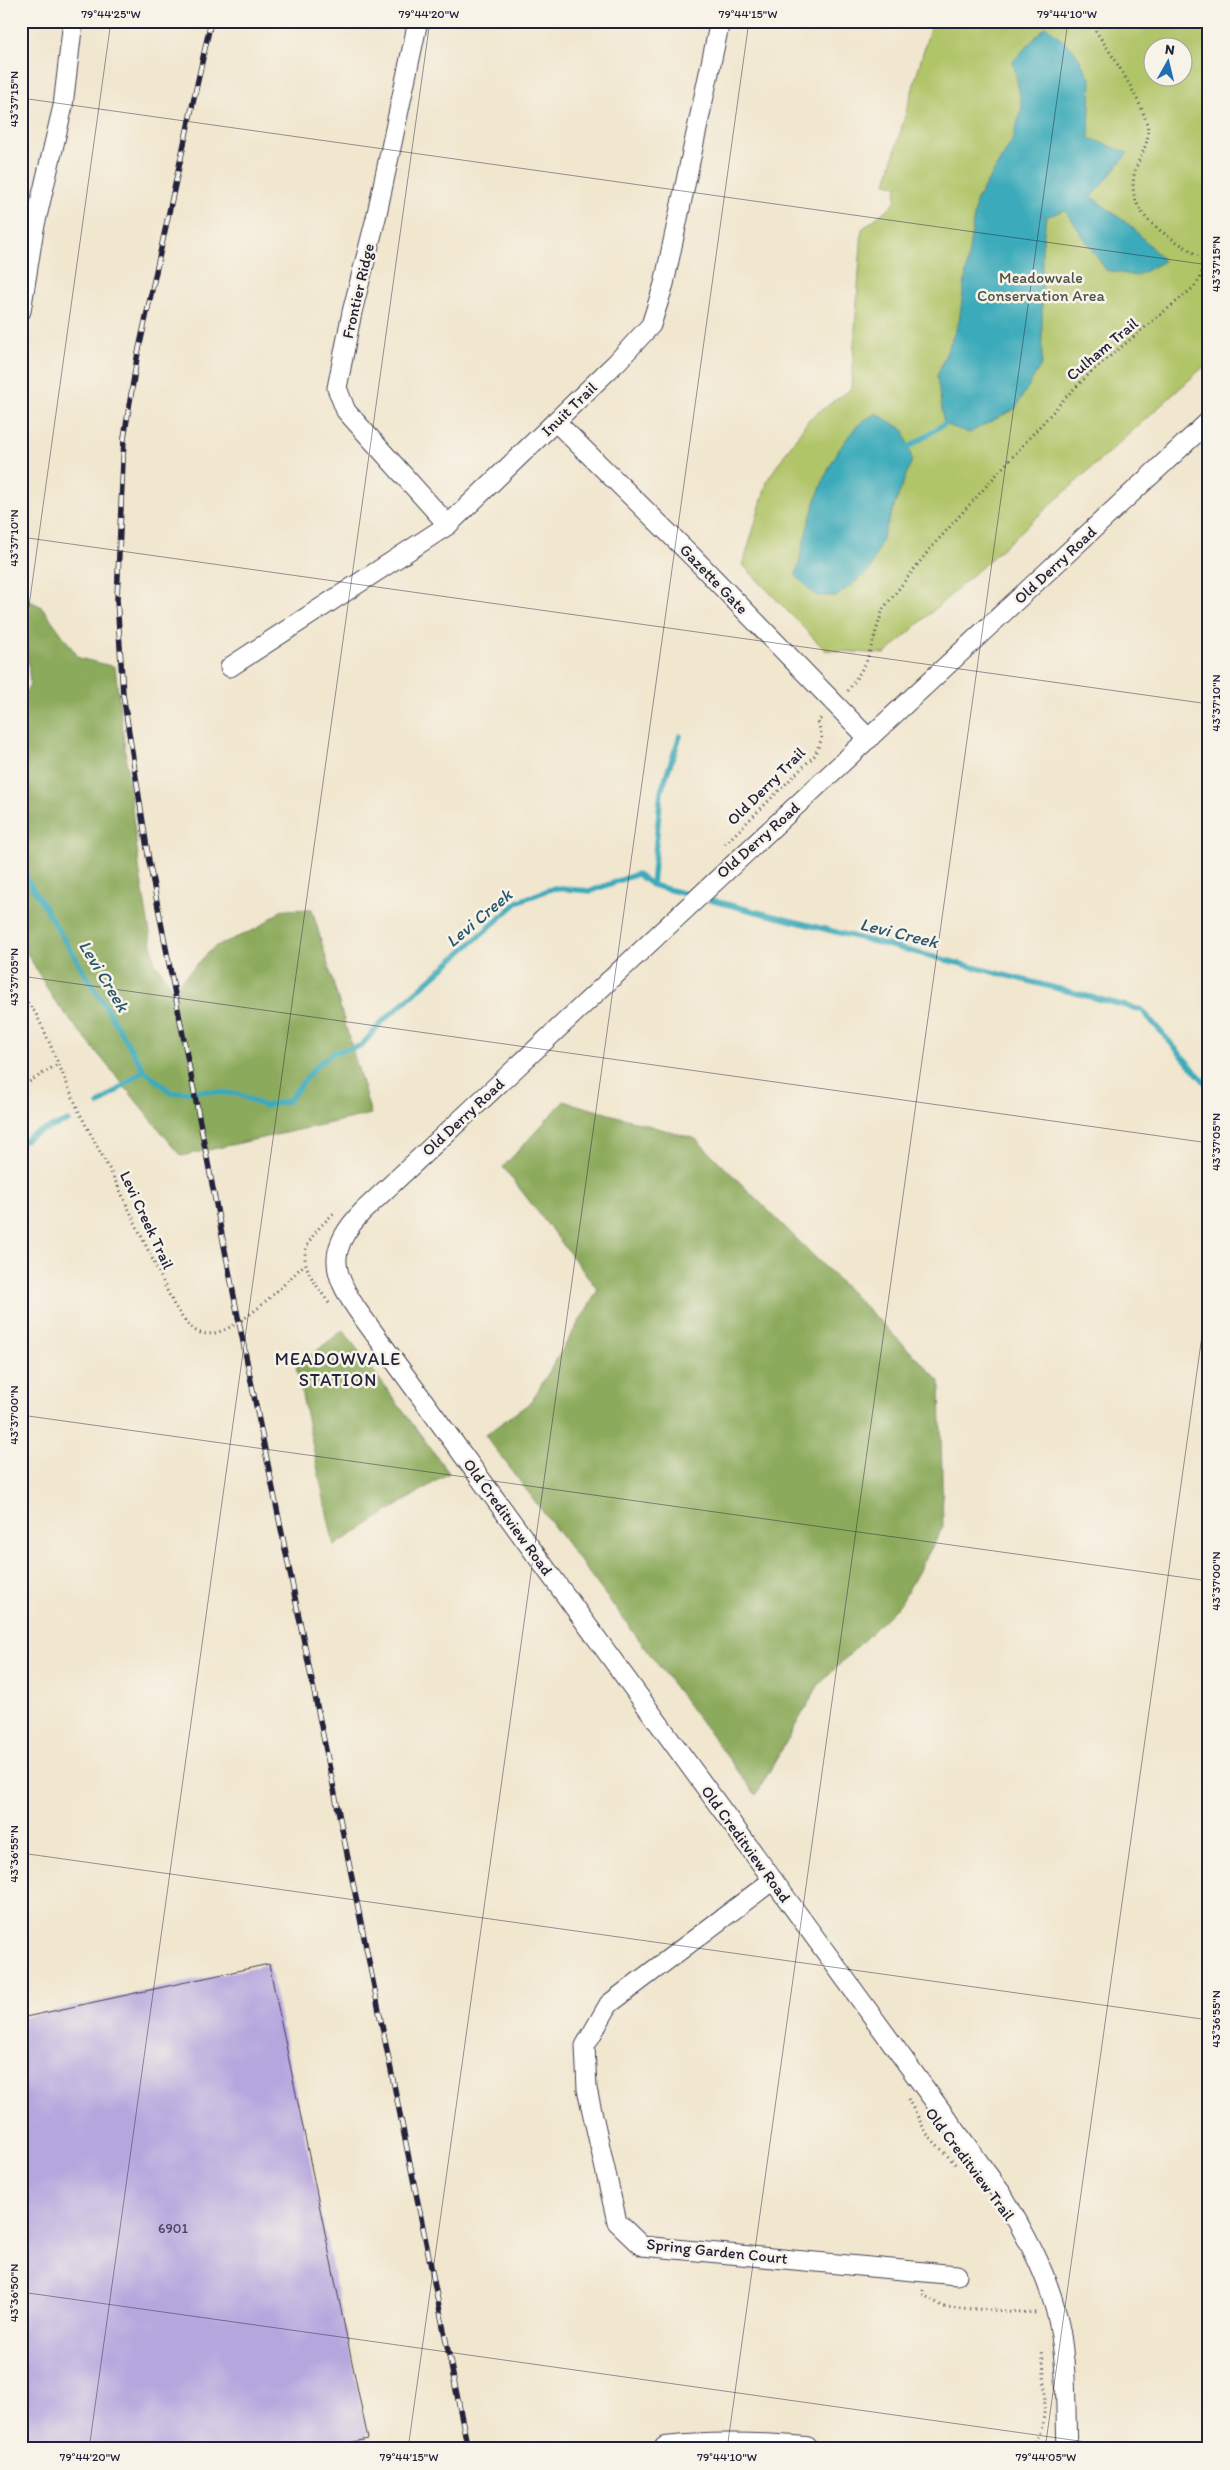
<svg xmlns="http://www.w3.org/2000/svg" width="1230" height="2470" font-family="Itim,sans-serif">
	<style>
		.green { fill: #b0c468; stroke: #697352; fill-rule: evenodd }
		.forest { fill: #8caa5c; stroke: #57664c }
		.water { fill: #3baaba; stroke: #2e667a }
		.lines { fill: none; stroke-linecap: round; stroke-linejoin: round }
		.stream { stroke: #3baaba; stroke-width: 5.5 }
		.building { fill: #b6a6de }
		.minor-casing { stroke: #413f51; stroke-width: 21 }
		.major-casing { stroke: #413f51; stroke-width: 26 }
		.path { stroke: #413f51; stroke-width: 3; stroke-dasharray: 1 4; stroke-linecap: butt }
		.minor { stroke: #fff; stroke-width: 19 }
		.major { stroke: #fff; stroke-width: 24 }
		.rail-casing { stroke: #22223b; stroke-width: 5.5 }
		.rail { stroke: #f7f3e8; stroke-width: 4; stroke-dasharray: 11; stroke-linecap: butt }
		.ticks { fill: none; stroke: #22223b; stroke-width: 1; stroke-opacity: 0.45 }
		.labels { text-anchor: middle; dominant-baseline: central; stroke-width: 5; stroke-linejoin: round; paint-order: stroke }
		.number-label { font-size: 14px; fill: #474364 }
		.park-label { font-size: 16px; fill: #4d5348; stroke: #f7f3e8 }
		.street-label { font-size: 16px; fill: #22223b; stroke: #f7f3e8 }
		.water-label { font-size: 18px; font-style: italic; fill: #2c586e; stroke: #f7f3e8 }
		.neighbourhood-label { font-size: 18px; letter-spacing: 1px; fill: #22223b; stroke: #f7f3e8 }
		.neatline { fill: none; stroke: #22223b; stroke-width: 2 }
		.ticks-label { font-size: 12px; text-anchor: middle; fill: #22223b }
	</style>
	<rect width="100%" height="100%" fill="#f7f3e8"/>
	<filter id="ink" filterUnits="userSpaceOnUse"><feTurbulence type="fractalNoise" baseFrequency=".02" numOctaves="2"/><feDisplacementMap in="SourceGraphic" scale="10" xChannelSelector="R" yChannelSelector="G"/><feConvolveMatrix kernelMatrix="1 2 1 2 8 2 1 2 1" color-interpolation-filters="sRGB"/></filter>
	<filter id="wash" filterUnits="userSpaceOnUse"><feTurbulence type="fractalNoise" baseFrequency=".0096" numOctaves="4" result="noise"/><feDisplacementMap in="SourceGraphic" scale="20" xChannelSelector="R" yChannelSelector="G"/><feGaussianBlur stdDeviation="1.12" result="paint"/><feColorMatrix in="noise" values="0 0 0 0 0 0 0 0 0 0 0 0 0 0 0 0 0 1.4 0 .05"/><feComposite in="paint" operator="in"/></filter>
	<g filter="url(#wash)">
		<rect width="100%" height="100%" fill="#f1e6ce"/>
		<path class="green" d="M 932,21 L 1209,21 L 1209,362 L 885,654 L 825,650 L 743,565 L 768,479 L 809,419 L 851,389 L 862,229 L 895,203 L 897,185 L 886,183 ZM 1152,48 L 1182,48 L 1182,78 L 1152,78 Z"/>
		<g class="forest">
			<polygon points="21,596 42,607 79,658 115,667 140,874 155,963 173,988 214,947 256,929 282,910 312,909 371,1114 181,1156 54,1000 21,943 21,698 30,685 26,637 21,632"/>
			<polygon points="564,1101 696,1139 940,1381 943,1527 901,1603 818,1686 756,1795 485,1435 531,1402 598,1290 503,1167"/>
			<polygon points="343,1330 449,1473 334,1546 296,1367"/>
		</g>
		<g class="water">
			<polygon points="1046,26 1074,50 1091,80 1089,138 1128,153 1092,197 1132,227 1164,261 1136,276 1106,270 1065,210 1046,217 1042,249 1042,363 1015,409 969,433 944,424 937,376 959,322 976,201 1012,141 1022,107 1013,61"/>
			<path d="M 876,413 L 904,430 L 912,460 L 870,570 L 837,596 L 816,596 L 796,576 C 807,525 821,465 857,426 C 862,421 870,417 876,413 Z"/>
		</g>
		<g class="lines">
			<g class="stream">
				<polyline points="903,451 944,424 948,419"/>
				<polyline points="21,869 144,1070 172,1093 201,1091 238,1094 264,1106 288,1101 317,1065 335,1052 361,1046 383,1021 519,901 554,888 591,891 637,874 652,885 693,896"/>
				<polyline points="652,885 661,791 680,736"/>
				<polyline points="702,898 1142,1010 1209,1087"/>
				<polyline points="99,1104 144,1070"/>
				<polyline points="21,1143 31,1135 68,1121"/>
			</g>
		</g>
		<g id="blocks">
			<polygon class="building" points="269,1964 368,2439 318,2449 21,2449 21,2018"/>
		</g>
	</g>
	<g filter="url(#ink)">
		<use href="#blocks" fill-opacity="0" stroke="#413f51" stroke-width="1"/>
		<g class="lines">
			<defs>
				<g id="minor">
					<polyline points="418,21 376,218 352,312 337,388 346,411 448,525"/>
					<polyline points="21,311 34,229 63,106 73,21"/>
					<polyline points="556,422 695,559 869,739"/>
					<polyline points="230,667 448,525 617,362 651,325 664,284 720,21"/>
					<polyline points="773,1880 609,2004 585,2046 587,2089 617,2222 642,2246 957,2275"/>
					<path d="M 1067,2449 C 1065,2403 1068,2353 1055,2308 C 1044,2267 1023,2231 1002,2194 L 358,1311 C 330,1270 328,1248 363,1211 C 644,946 927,685 1209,421"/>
				</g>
				<path id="major" d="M 666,2449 C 713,2443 760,2445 806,2449"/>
			</defs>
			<use href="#minor" class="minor-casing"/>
			<use href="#major" class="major-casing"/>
			<g class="path">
				<path d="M 848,691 L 866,663 L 883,609 L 929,550 L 1066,397 L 1092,371 L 1193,288 L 1200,279 L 1204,264 L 1201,258 C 1172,236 1126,220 1134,175 C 1137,160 1148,147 1148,132 C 1148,108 1104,41 1088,21"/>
				<polyline points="725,844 815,755 822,738 818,721 823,717"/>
				<path d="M 21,995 L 35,1012 L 43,1028 L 80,1114 L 114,1178 L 174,1305 C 180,1314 186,1325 196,1331 C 227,1348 284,1283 305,1264"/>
				<polyline points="21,1087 58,1064"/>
				<path d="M 329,1303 C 297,1260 295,1250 335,1212"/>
				<polyline points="908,2099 927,2134 957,2166"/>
				<polyline points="923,2290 922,2294 944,2307 1037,2313"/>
				<path d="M 1028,2449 C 1031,2445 1036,2441 1038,2437 C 1049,2415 1044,2373 1042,2349"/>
			</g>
			<use href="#minor" class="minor"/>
			<use href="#major" class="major"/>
			<defs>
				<polyline id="rail" points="211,21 137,358 124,438 117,599 123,694 149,861 239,1322 468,2449"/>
			</defs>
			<use href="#rail" class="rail-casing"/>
			<use href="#rail" class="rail"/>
		</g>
	</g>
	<path class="ticks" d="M 21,98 L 1209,265M 21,537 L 1209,704M 21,663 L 111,21M 21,976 L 1209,1143M 21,1415 L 1209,1581M 21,1853 L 1209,2020M 21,2292 L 1136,2449M 89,2449 L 430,21M 408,2449 L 749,21M 727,2449 L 1068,21M 1045,2449 L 1209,1286"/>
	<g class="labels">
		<g class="number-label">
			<text x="173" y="2228">6901</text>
		</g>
		<g class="park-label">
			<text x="1041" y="277">Meadowvale<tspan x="1041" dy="18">Conservation Area</tspan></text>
		</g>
		<g class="street-label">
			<text transform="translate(358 291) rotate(-77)">Frontier Ridge</text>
			<text transform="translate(1102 349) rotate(-40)">Culham Trail</text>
			<text transform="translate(569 409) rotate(-44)">Inuit Trail</text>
			<text transform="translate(1055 565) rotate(-43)">Old Derry Road</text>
			<text transform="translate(714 579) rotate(46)">Gazette Gate</text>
			<text transform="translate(766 786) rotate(-45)">Old Derry Trail</text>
			<text transform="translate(758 840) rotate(-42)">Old Derry Road</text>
			<text transform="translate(463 1117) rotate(-43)">Old Derry Road</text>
			<text transform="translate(147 1220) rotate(65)">Levi Creek Trail</text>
			<text transform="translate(508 1517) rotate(54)">Old Creditview Road</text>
			<text transform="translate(746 1844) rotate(54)">Old Creditview Road</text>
			<text transform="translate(970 2164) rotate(53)">Old Creditview Trail</text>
			<text transform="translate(717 2251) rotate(6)">Spring Garden Court</text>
		</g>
		<g class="water-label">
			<text transform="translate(479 918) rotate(-40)">Levi Creek</text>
			<text transform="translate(899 933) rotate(14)">Levi Creek</text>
			<text transform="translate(104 976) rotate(59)">Levi Creek</text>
		</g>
		<g class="neighbourhood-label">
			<text x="338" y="1359">MEADOWVALE<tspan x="338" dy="21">STATION</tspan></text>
		</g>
	</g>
	<rect width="1230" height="2470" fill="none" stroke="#f7f3e8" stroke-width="55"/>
	<g transform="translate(1168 62) rotate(8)"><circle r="24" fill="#f7f3e8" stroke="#a29fa3"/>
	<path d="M0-4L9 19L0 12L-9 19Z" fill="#1f6fb2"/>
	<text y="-8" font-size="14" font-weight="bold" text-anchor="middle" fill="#22223b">N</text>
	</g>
	<rect x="28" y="28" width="1174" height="2414" class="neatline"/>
	<g class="ticks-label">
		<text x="111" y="18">79°44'25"W</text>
		<text x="429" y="18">79°44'20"W</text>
		<text x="748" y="18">79°44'15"W</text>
		<text x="1067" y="18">79°44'10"W</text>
		<text transform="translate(14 99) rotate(-90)" y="4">43°37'15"N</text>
		<text transform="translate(1216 264) rotate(-90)" y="4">43°37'15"N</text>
		<text transform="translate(14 538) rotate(-90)" y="4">43°37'10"N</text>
		<text transform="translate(1216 703) rotate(-90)" y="4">43°37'10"N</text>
		<text transform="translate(14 977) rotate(-90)" y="4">43°37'05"N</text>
		<text transform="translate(1216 1142) rotate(-90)" y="4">43°37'05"N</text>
		<text transform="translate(14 1415) rotate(-90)" y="4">43°37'00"N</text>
		<text transform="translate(1216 1581) rotate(-90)" y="4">43°37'00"N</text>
		<text transform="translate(14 1854) rotate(-90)" y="4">43°36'55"N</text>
		<text transform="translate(1216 2019) rotate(-90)" y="4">43°36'55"N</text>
		<text transform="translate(14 2293) rotate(-90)" y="4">43°36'50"N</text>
		<text x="90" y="2461">79°44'20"W</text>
		<text x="409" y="2461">79°44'15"W</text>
		<text x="727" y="2461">79°44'10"W</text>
		<text x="1046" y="2461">79°44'05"W</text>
	</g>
</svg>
